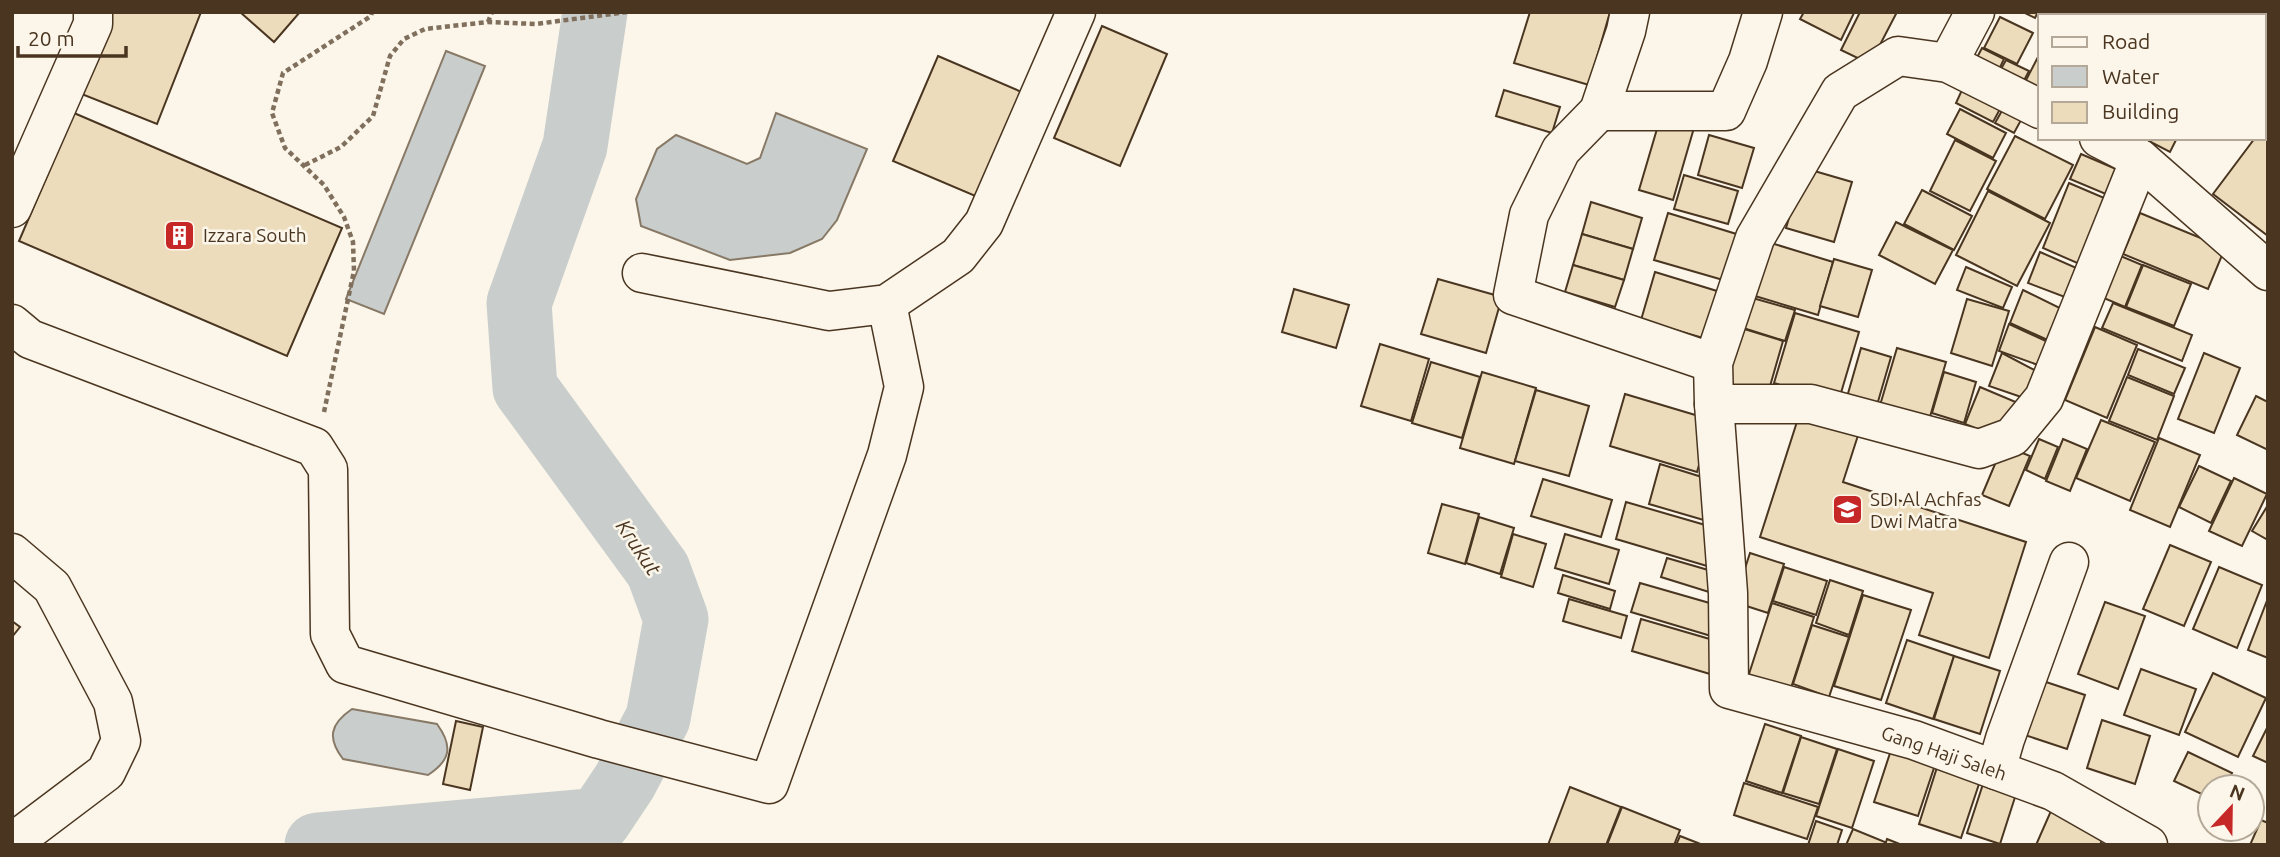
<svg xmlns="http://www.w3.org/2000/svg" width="2280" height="857" font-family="Ubuntu,sans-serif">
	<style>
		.water { fill: #c9cecd; stroke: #887966; stroke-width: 2 }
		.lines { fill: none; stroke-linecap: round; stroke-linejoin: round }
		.river { stroke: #c9cecd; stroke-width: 65 }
		.building { fill: #ecdcbc; stroke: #4a3520; stroke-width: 2 }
		.minor-casing { stroke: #4a3520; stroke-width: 41 }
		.path { stroke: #7f6f5c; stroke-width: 4.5; stroke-dasharray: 5 3.5; stroke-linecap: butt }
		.minor { stroke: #fbf6e9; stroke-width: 38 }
		.labels { text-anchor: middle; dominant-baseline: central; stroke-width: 5; stroke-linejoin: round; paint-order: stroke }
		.poi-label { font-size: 19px; fill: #4a3520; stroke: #fbf6e9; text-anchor: start }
		.street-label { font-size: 19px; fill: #4a3520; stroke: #fbf6e9 }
		.water-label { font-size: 21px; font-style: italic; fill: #4a3520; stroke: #fbf6e9 }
	</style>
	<rect width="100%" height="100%" fill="#fbf6e9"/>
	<g class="water">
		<polygon points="446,51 485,66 384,314 346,299"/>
		<polygon points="776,113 867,149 837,220 822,239 790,253 730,260 641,226 636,199 657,149 676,135 747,164 760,158"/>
		<path d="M 352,709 L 437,724 C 453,746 451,760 428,775 L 343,759 C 327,738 330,724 352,709 Z"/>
	</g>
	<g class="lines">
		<polyline class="river" points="317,845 599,820 625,781 658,718 676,619 658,570 525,388 519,303 575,146 595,12"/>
	</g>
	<g class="building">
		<polygon points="105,12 201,12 157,124 74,91"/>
		<polygon points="240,12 300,12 274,42"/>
		<polygon points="1530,12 1610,12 1589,85 1514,63"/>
		<polygon points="1804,12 1854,12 1854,13 1841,40 1800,19"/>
		<polygon points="1860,12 1897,12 1870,64 1841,50"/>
		<polygon points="2023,12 2038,12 2035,18"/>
		<polygon points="2086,12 2120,12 2118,16 2084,16"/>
		<polygon points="2124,12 2174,12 2172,16 2122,16"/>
		<polygon points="2000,17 2033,33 2017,64 1984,48"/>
		<polygon points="2264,22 2268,24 2268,83 2264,81"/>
		<polygon points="1102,26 1167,54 1120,166 1054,138"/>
		<polygon points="1982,48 2004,59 1995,78 1972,67"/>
		<polygon points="2040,53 2040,91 2021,90"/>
		<polygon points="938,56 1024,93 980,198 893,161"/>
		<polygon points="2006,60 2029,71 2019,90 1996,78"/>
		<polygon points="1967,79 2006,98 1993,122 1956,103"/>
		<polygon points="1504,90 1560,107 1552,133 1496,116"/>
		<polygon points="2008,100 2027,109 2014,133 1995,123"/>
		<polygon points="1960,109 2006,133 1993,158 1947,134"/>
		<polygon points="1662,112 1696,121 1673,200 1639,190"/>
		<polygon points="74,113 342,228 287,356 19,241"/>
		<polygon points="2268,122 2268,236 2213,194 2255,138 2264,138 2264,126"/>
		<polygon points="1709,135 1754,148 1742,188 1698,175"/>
		<polygon points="2015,136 2073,165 2045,219 1987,189"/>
		<polygon points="2143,138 2177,138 2170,152"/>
		<polygon points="1955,140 1996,161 1970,211 1930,191"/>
		<polygon points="2081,154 2130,175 2120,200 2070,179"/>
		<polygon points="1804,168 1852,182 1834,242 1786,228"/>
		<polygon points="1684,175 1738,191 1728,224 1674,209"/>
		<polygon points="2069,183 2116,203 2091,269 2043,248"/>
		<polygon points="1922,190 1972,216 1954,250 1904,224"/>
		<polygon points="1988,191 2050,223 2017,286 1956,255"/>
		<polygon points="1591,202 1642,218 1633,249 1582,234"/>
		<polygon points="1668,213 1743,236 1730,282 1654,260"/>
		<polygon points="2140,213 2225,248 2208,289 2123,254"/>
		<polygon points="1896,222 1953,250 1935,284 1879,255"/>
		<polygon points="1582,234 1633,249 1624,280 1573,265"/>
		<polygon points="1771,243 1833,262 1818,315 1755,296"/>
		<polygon points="2040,252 2090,274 2078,302 2028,283"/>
		<polygon points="2116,254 2142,265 2125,307 2099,296"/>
		<polygon points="1834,259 1872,270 1858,317 1820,306"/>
		<polygon points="1573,265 1624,280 1615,307 1565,292"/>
		<polygon points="2143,265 2191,284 2174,326 2126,307"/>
		<polygon points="1966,267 2012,287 2003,308 1957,290"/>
		<polygon points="1655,272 1717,291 1703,338 1641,320"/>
		<polygon points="1438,279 1502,297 1486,353 1421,334"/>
		<polygon points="1294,289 1349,305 1336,348 1282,332"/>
		<polygon points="2023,290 2072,314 2063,347 2010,323"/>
		<polygon points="1749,297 1795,310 1785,341 1740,327"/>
		<polygon points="1967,299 2009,311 1992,366 1951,353"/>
		<polygon points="2113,303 2192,335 2182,361 2102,328"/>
		<polygon points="1795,313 1859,332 1838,403 1774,383"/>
		<polygon points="2009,324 2061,348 2052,370 1999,351"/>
		<polygon points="2095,327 2137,345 2107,418 2065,400"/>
		<polygon points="1741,328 1783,341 1766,400 1723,387"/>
		<polygon points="1380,344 1429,359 1411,421 1361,406"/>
		<polygon points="1861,348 1891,357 1875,412 1845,404"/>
		<polygon points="1897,348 1946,362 1927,427 1878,412"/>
		<polygon points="2138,349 2185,368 2174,394 2128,375"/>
		<polygon points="2002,353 2044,375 2036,402 1989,386"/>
		<polygon points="2204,353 2240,368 2214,433 2178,419"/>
		<polygon points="1431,362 1480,377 1462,438 1412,423"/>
		<polygon points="1482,372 1536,388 1514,464 1460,448"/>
		<polygon points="1944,372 1976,382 1964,423 1932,413"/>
		<polygon points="2127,377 2174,396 2157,440 2109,421"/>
		<polygon points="1980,387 2018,403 2003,439 1965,424"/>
		<polygon points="1536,390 1589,406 1569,476 1515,461"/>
		<polygon points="1625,394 1712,420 1697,472 1610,446"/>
		<polygon points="2256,396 2268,402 2268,450 2237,435"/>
		<polygon points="1803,403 1862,423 1843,482 2026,542 1989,658 1919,635 1933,593 1760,537"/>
		<polygon points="2101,420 2155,442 2130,501 2076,478"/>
		<polygon points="2159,438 2200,455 2170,527 2130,510"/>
		<polygon points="2039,439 2058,447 2045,479 2026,470"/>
		<polygon points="2063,439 2087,449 2070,491 2046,481"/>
		<polygon points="2003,445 2030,456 2009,506 1982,495"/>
		<polygon points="1660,464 1718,482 1707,521 1649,504"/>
		<polygon points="2199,466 2231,481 2211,523 2179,507"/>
		<polygon points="2234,478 2267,494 2242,546 2209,531"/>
		<polygon points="1543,479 1612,500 1601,537 1531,516"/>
		<polygon points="1626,502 1719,529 1707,566 1616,539"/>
		<polygon points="1442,504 1479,514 1465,564 1428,553"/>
		<polygon points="2268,505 2268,540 2252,531"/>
		<polygon points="1479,517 1514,528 1500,574 1466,563"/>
		<polygon points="1513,534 1546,544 1533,587 1501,577"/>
		<polygon points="1565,534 1619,550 1609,584 1555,568"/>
		<polygon points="2170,545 2211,562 2184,626 2143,609"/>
		<polygon points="1750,553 1784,564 1768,613 1734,602"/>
		<polygon points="1667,558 1715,572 1709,592 1661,577"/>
		<polygon points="1784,567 1827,581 1816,615 1773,601"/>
		<polygon points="2219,567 2262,585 2237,648 2193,629"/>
		<polygon points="1563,575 1615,591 1610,609 1558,593"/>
		<polygon points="1830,580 1863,591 1849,635 1816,623"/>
		<polygon points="1640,583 1720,606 1711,636 1631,612"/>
		<polygon points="1863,595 1911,610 1881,700 1834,686"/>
		<polygon points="2268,598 2268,658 2248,650"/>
		<polygon points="1569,599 1627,616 1621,638 1563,621"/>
		<polygon points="2105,602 2145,616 2118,689 2078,674"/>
		<polygon points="1772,603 1814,617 1790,691 1748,677"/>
		<polygon points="1641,619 1720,642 1710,674 1632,651"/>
		<polygon points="12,621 20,627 12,637"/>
		<polygon points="1812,625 1849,637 1829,697 1793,684"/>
		<polygon points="1907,640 1954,656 1933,719 1886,703"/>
		<polygon points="1954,656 2000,671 1980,734 1934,719"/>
		<polygon points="2141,669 2196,689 2179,735 2124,715"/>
		<polygon points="2213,673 2266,698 2238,757 2185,732"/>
		<polygon points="2040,680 2085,695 2067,749 2022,734"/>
		<polygon points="2102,720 2150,736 2135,784 2087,768"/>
		<polygon points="456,721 483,727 470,790 443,784"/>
		<polygon points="1765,724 1801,736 1782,793 1746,781"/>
		<polygon points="2268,726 2268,763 2253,756"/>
		<polygon points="1801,737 1837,749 1819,804 1783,793"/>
		<polygon points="1892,747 1936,762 1918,816 1874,802"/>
		<polygon points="1838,749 1874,761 1852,828 1816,816"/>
		<polygon points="2188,752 2232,773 2225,787 2210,787 2210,798 2174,781"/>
		<polygon points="1939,761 1982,775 1961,838 1919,824"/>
		<polygon points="1984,781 2017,791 2000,844 1967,833"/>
		<polygon points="1744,783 1818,807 1807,839 1734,815"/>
		<polygon points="1570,787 1621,807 1606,845 1548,845"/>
		<polygon points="2054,804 2107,828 2100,845 2036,845"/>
		<polygon points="1622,807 1680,830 1674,845 1607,845"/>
		<polygon points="2261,820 2268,823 2268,845 2250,845"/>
		<polygon points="1816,821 1842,830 1837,845 1808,845"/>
		<polygon points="1853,829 1885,842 1884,845 1846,845"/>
		<polygon points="1680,836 1703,845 1676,845"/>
		<polygon points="1887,839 1902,845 1885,845"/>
	</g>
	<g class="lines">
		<defs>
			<g id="minor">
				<polyline points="1630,12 1626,31 1599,111 1561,150 1529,215 1513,295 1713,363"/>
				<polyline points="1948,63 1975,12"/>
				<polyline points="2040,109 1948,63 1898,56 1840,92 1755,238 1713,363 1714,404 1728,593 1729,689 1914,740 2053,791 2148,845"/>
				<polyline points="1599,111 1726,111 1748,61 1763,12"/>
				<polyline points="2099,138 2140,159 2268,271"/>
				<polyline points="12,208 93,24 93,12"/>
				<polyline points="642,273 829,311 887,304 958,256 984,223 1076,12"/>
				<polyline points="12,324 30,339 314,447 328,469 330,634 345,664 599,739 769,784 887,455 904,387 887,304"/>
				<polyline points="1714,404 1811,404 1979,449 2012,437 2044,398 2140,159"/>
				<polyline points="12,553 52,587 113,702 121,741 106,772 12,843"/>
				<polyline points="1996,770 2005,739 2069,562"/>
			</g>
		</defs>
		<use href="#minor" class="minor-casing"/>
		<g class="path">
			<polyline points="488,22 492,12"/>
			<polyline points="305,165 341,147 373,116 390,56 404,39 425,29 488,22 536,24 627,12"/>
			<polyline points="324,412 354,271 353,242 344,217 324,185 285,148 272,113 283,73 371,16 372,12"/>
		</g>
		<use href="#minor" class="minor"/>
	</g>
	<defs>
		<symbol id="building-square" viewBox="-11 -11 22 22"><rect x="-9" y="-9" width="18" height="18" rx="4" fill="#c62828" stroke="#fbf6e9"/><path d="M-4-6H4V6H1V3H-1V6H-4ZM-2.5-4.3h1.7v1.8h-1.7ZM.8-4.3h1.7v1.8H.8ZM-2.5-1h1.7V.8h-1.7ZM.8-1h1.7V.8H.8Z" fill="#fff"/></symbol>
		<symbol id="school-square" viewBox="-11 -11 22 22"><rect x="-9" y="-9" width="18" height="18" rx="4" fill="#c62828" stroke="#fbf6e9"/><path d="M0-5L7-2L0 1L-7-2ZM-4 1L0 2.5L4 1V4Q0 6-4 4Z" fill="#fff"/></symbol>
	</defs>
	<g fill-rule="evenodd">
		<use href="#building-square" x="162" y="218" width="35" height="35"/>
		<use href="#school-square" x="1830" y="492" width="35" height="35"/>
	</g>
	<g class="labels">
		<g class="poi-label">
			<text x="203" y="235">Izzara South</text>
			<text x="1870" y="499">SDI Al Achfas<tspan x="1870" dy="22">Dwi Matra</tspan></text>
		</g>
		<g class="street-label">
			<text transform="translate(1944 753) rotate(19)">Gang Haji Saleh</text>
		</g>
		<g class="water-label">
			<text transform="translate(639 547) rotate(56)">Krukut</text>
		</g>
	</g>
	<rect width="2280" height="857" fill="none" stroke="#4a3520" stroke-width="28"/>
	<rect x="2038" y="14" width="228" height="126" fill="#fbf6e9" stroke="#b4a999" stroke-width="2"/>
	<rect x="2052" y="37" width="35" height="10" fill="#fbf6e9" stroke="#b4a999" stroke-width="2"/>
	<text x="2102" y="49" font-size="21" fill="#4a3520">Road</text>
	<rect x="2052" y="66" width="35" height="21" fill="#c9cecd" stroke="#b4a999" stroke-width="2"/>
	<text x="2102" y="84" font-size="21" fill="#4a3520">Water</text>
	<rect x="2052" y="102" width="35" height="21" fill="#ecdcbc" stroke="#b4a999" stroke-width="2"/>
	<text x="2102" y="119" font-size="21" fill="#4a3520">Building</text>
	<g transform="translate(2231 808) rotate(22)"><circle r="33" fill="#fbf6e9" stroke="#b4a999" stroke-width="2"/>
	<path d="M0-5L12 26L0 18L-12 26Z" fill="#c62828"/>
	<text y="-10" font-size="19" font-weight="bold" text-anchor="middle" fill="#4a3520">N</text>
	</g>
	<path d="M18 46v10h108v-10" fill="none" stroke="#4a3520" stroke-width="3.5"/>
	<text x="28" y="46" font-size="21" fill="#4a3520" stroke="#fbf6e9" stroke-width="5" paint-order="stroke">20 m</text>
</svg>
